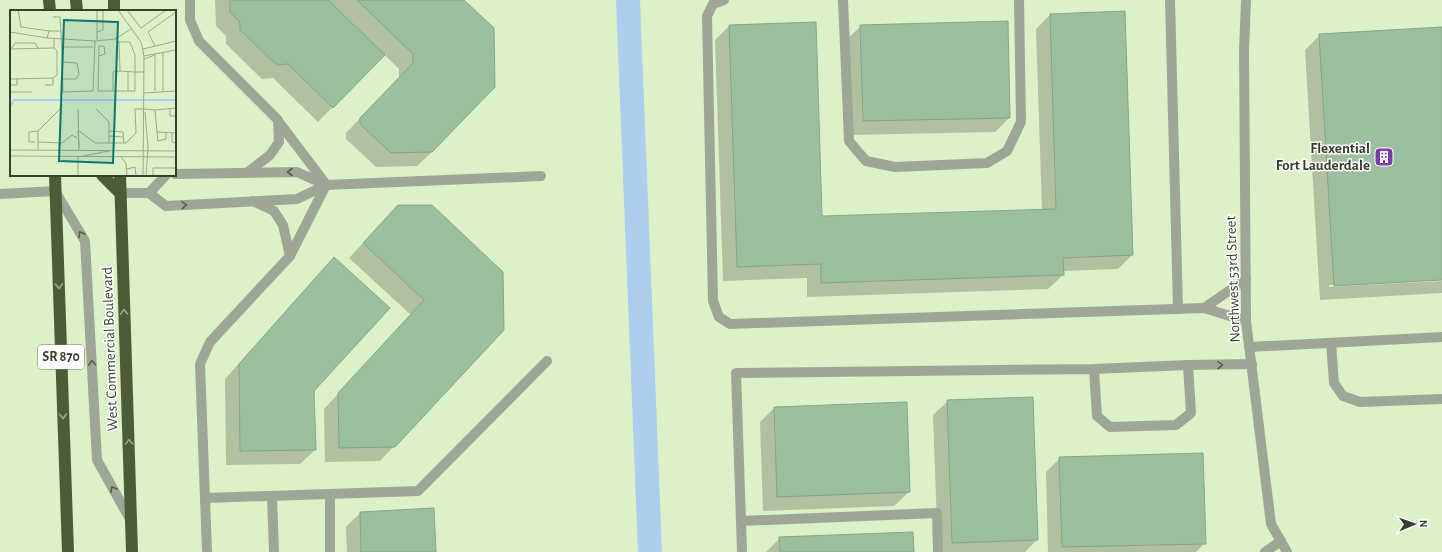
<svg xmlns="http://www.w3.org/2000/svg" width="1442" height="552" font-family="'Alegreya Sans',sans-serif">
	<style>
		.shadow { fill: #0003 }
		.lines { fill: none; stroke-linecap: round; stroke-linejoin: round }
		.canal { stroke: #aeceef; stroke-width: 24 }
		.building { fill: #9cbfa0; stroke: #84a688 }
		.minor { stroke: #9ea796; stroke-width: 10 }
		.highway { stroke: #4c5c39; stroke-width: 12 }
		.oneway { stroke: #575e4e }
		.oneway2 { stroke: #9da592 }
		.labels { text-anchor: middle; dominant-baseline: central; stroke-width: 3; stroke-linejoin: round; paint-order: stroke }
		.shield { fill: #fff; stroke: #74796d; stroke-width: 1 }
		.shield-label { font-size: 14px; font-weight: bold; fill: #383f2f }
		.poi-label { font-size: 15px; font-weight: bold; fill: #383f2f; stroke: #fff; text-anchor: end }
		.street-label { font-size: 15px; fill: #383f2f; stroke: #fff }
		.inset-river { fill: none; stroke: #aeceef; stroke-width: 2 }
		.inset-road { fill: none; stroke: #9baa8b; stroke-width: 1 }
		.view { fill: #0f766e; fill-opacity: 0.15; stroke: #0f766e; stroke-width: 2 }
		.inset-edge { fill: none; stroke: #383f2f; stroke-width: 2 }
	</style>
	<rect width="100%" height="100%" fill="#ddf1c8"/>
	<g class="shadow">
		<polygon points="215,0 463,0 432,152 417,166 376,167 346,139 346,133 399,78 399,69 384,54 318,122 273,78 262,79 226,44 226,36 216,26"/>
		<polygon points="1050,15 1132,255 1118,269 1063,271 1063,275 1048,289 807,297 807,278 723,281 715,40 729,26 821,217 1042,210 1036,29"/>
		<polygon points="861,26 1009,118 995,132 849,135 846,40"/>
		<polygon points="1442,28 1442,279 1329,285 1329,287 1442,281 1442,293 1320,300 1305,50 1320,35"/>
		<polygon points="384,221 502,273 394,446 380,461 325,462 324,409 411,315 349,258"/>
		<polygon points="320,273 313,391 315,450 300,464 226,465 225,379"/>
		<polygon points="948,401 1037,540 1025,552 938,552 933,415"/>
		<polygon points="774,408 909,492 894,506 763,511 760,422"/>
		<polygon points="1060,458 1205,543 1196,552 1048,552 1046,472"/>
		<polygon points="433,509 435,552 347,552 346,527 360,513"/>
		<polygon points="780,538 913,552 766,552"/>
	</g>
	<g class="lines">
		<polyline class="canal" points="628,0 650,552"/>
	</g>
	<g class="building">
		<polygon points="230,0 328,0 385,55 333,108 288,64 277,65 240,30 240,22 230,12"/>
		<polygon points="357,0 464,0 494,28 495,87 432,152 391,153 360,124 360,118 413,63 413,54"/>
		<polygon points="1125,11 1133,255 1063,258 1064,275 821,283 821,264 737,267 729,25 816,22 822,216 1056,209 1050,14"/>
		<polygon points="1008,21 1010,118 863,121 860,25"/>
		<polygon points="1442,27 1442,280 1334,286 1319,34"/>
		<polygon points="398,205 432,205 503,272 504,330 395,447 339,448 338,393 424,300 363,243"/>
		<polygon points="334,257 390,308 314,391 316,450 240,451 239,364"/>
		<polygon points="1033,397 1038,540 952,543 947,400"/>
		<polygon points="907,402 910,492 777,497 774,407"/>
		<polygon points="1203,453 1206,544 1062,547 1059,457"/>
		<polygon points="434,508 436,552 361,552 360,512"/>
		<polygon points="913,532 914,552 780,552 779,537"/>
	</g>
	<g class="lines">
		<g class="minor">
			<polyline points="190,0 190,20 199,41 278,120 279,142 270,155 248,172"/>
			<polyline points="724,0 713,4 707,16 713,301 719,317 730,324 1204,308 1246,321"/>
			<polyline points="843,0 849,141 866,161 895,167 987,163 1007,151 1021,122 1019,0"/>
			<polyline points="1170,0 1178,309"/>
			<polyline points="1246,0 1244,51 1246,321 1271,524 1287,552"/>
			<polyline points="278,121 325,183"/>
			<polyline points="175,174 297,172 326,185"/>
			<polyline points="120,193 149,193 166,206 297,199 326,185 541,176"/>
			<polyline points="149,193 166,175"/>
			<polyline points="0,194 55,191 85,241 97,460 131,521"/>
			<polyline points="253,201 274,211 283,225 290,256"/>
			<polyline points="1204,308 1246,279"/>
			<polyline points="1331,343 1334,383 1343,396 1360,402 1442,399"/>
			<polyline points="1249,347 1442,337"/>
			<polyline points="1188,365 1252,364"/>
			<polyline points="330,494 330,552"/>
			<polyline points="272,496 274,552"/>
			<polyline points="205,498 418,491 547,361"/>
			<polyline points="741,521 742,552"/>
			<polyline points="207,552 200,364 210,342 290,256 326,185"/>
			<polyline points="938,552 937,513 741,521 736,373 1094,369 1188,365 1191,413 1176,425 1110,427 1097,416 1094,369"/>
			<polyline points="1265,552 1281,541"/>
		</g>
		<g class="highway">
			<polyline points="49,0 50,11"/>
			<polyline points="76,0 77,11"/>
			<polyline points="114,0 114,11"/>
			<polyline points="55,175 68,552"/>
			<polyline points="102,175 120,193"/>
			<polyline points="120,175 132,552"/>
		</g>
	</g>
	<defs><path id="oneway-chevron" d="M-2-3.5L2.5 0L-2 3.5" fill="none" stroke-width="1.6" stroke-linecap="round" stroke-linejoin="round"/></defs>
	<g class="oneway">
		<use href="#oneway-chevron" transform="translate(290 172) rotate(180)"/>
		<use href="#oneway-chevron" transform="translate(184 205) rotate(-4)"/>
		<use href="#oneway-chevron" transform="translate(81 234) rotate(-121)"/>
		<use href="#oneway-chevron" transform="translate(92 363) rotate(-93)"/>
		<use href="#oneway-chevron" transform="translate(1220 365) rotate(-1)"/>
		<use href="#oneway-chevron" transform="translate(113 489) rotate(-119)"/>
	</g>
	<g class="oneway2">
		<use href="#oneway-chevron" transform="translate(59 286) rotate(88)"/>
		<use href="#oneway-chevron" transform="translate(124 312) rotate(-92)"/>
		<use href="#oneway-chevron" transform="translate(63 416) rotate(88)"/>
		<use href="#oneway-chevron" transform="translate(129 442) rotate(-92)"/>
	</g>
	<defs>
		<symbol id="building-square" viewBox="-11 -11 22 22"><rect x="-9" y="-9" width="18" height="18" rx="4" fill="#7f3aae" stroke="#fff"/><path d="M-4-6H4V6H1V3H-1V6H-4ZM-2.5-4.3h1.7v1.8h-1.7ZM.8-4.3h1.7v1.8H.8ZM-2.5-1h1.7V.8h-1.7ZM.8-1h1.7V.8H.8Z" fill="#fff"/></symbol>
	</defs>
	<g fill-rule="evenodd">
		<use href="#building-square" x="1373" y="146" width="22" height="22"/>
	</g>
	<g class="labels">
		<rect class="shield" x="38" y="345" width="46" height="24" rx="3"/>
		<g class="shield-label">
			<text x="61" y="357">SR 870</text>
		</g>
		<g class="poi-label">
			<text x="1370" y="148">Flexential<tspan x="1370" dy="17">Fort Lauderdale</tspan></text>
		</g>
		<g class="street-label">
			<text transform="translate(1233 279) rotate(-92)">Northwest 53rd Street</text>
			<text transform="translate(110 349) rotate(-92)">West Commercial Boulevard</text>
		</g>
	</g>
	<g transform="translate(10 10)">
		<rect width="166" height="166" fill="#ddf1c8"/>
		<path class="inset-river" d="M 0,97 L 4,90 L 166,90"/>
		<path class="inset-road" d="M 8,0 L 11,17 L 39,21M 87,0 L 87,30M 108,0 L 131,32 L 134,46 L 133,166M 117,0 L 131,18 L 156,0M 0,5 L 0,22M 43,7 L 50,7 L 51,21M 0,22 L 37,28 L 85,31 L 105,29 L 121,19M 87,22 L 93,20 L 93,0M 37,28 L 39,21 L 51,21 L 53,82 L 83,81 L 85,31M 109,32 L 120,32 L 125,45 L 125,62 L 110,61M 145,36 L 138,22 L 166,2M 52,37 L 83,37M 2,38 L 5,33 L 25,33 L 28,38M 0,39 L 44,38 L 44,29M 133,39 L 166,31M 89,46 L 95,44 L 94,36 L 89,36 L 88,81 L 103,81 L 103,62 L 110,61 L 109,32 L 106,28M 134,46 L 166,40M 134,49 L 145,45 L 145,81M 0,69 L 43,68 L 47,65 L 47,41 L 44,38M 52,69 L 66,69 L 69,64 L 67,53 L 52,52M 0,75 L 7,75 L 7,69M 35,75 L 43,75 L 43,68M 103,81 L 125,81 L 125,62 L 134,62M 118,81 L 118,62M 153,81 L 153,43M 0,82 L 22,82M 134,83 L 166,81M 160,98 L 160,106 L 166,106M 68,99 L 69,140M 86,99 L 99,112 L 99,133M 145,100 L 166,98M 135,102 L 138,137 L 136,166M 68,120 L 85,133 L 116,133 L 126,123 L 125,99 L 135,99 L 145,100 L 147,122 L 166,123M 68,121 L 69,137M 99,121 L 113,122 L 114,133M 147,122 L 148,131 L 156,129 L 156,123M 162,123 L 162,132 L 166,133M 99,126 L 113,127M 25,132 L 19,132 L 19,122 L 28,121M 28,132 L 52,133 L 62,125 L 67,128M 0,140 L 166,141M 28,140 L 28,121 L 50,99M 0,146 L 166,147M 111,147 L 116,153 L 117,166M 117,159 L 125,157 L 126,166M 68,166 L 68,147 L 99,141M 143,166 L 143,158 L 166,158"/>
		<path class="view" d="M 54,10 L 108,12 L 103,153 L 49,151 Z"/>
		<rect width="166" height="166" class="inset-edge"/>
	</g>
	<g transform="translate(1414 524) rotate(88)" stroke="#ffffff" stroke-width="3" paint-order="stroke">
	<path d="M0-3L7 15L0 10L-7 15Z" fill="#383f2f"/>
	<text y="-6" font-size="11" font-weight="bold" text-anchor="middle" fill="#383f2f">N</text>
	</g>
</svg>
